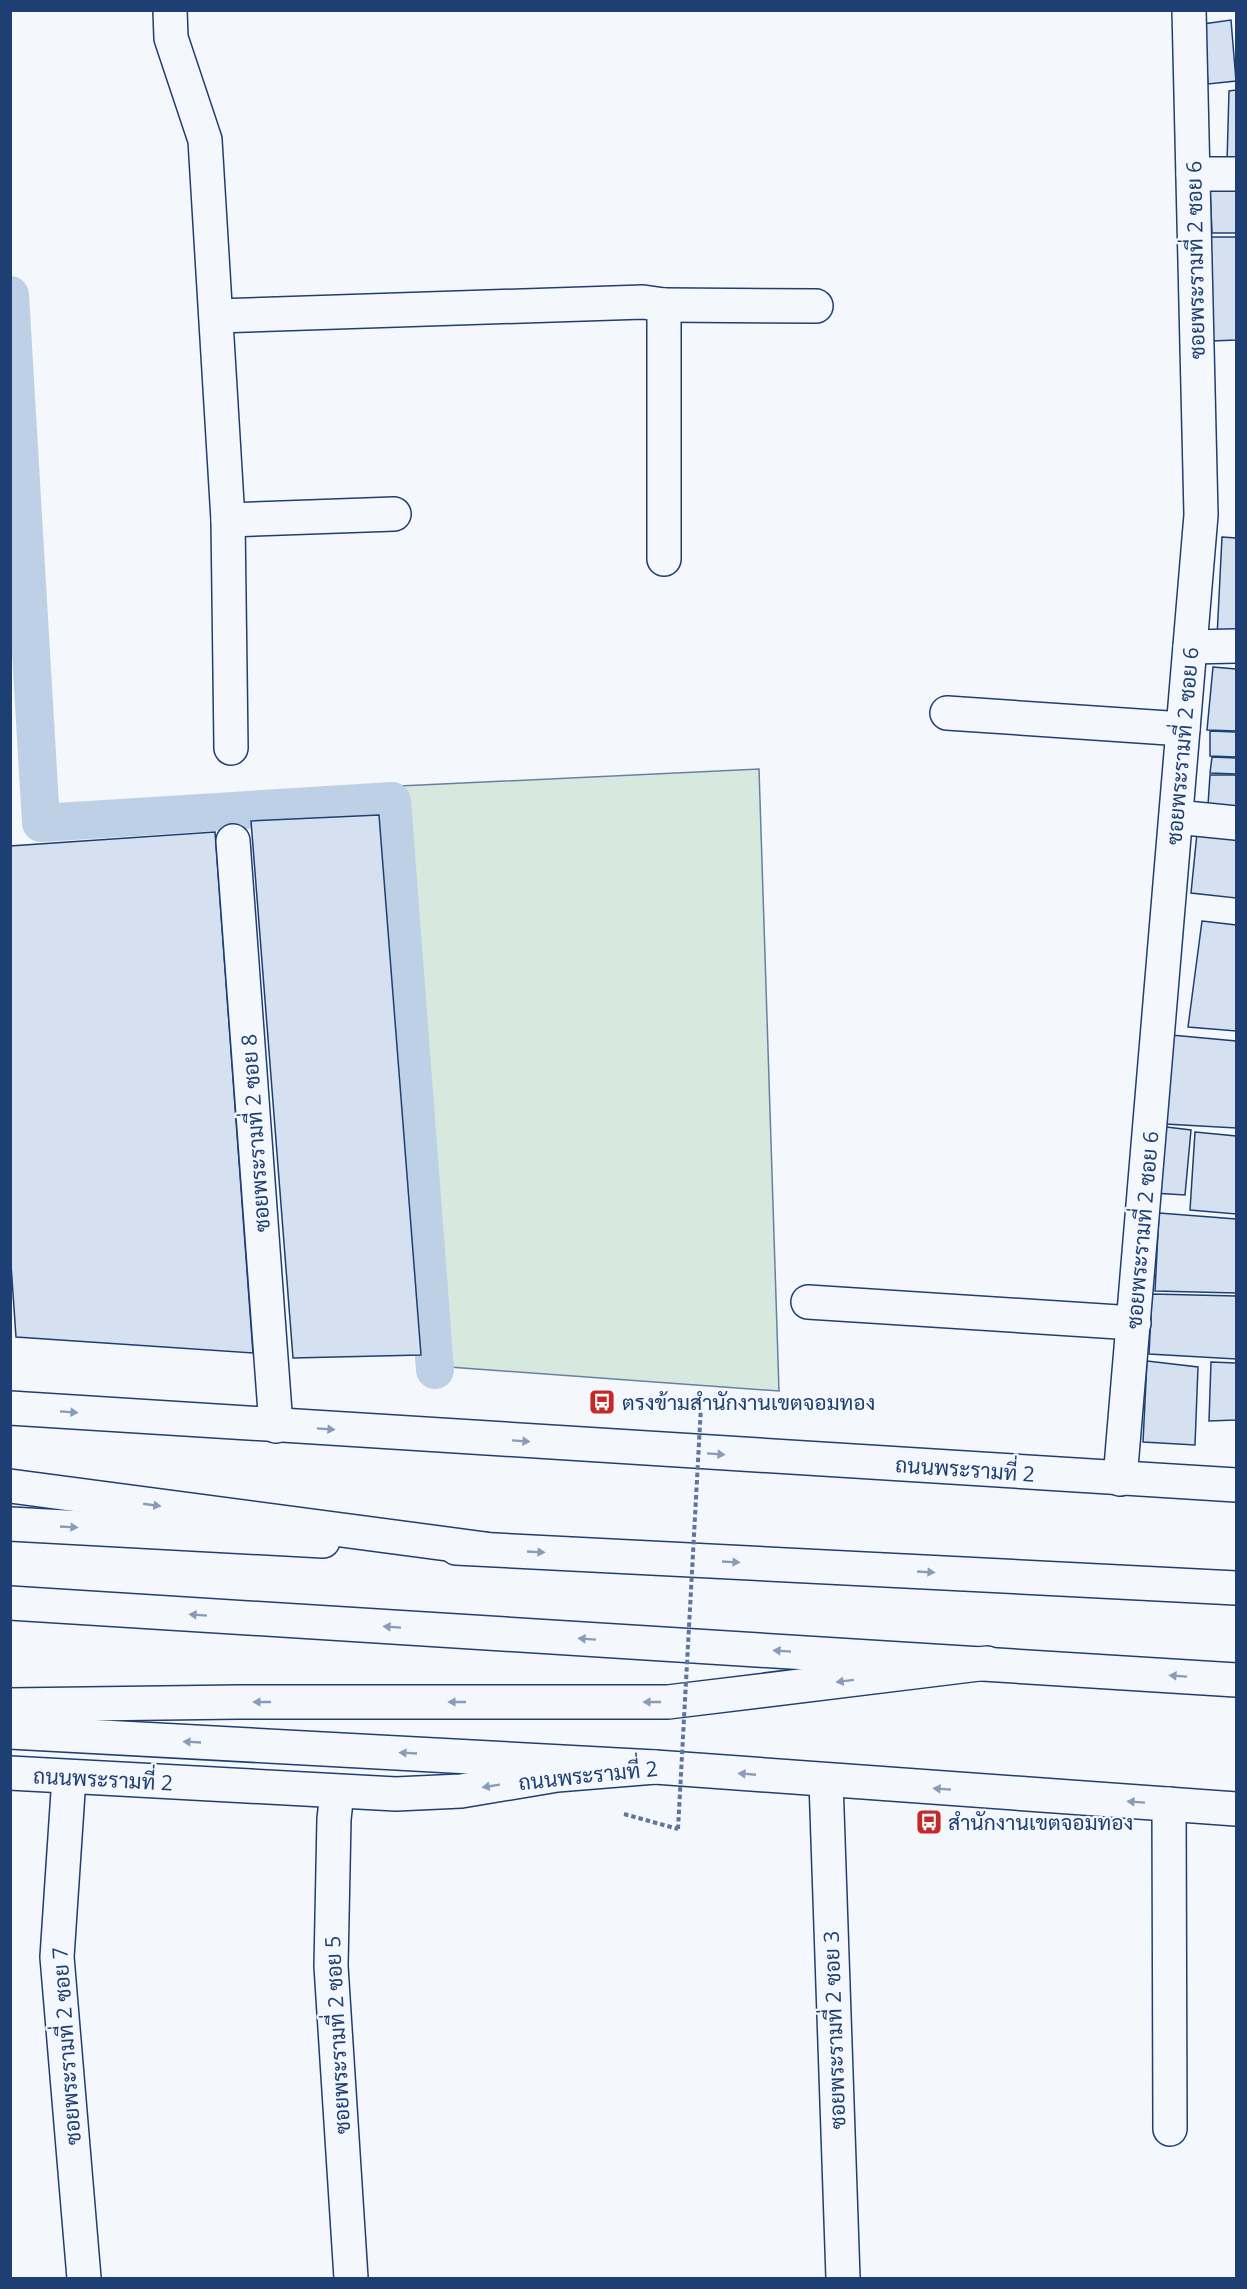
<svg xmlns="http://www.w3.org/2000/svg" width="1247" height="2289" font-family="'Open Sans',Sarabun,sans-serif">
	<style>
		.green { fill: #d7e8df; stroke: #687fa3; stroke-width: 1.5 }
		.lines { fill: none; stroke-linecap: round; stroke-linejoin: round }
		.canal { stroke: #bed0e5; stroke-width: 38 }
		.building { fill: #d5e0f0; stroke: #1d3f73; stroke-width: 1.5 }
		.minor-casing { stroke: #1d3f73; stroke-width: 36 }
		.major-casing { stroke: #1d3f73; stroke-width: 36 }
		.highway-casing { stroke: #1d3f73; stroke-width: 36 }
		.path { stroke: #5e769c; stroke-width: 4; stroke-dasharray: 4.5 3; stroke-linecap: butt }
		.minor { stroke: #f4f7fb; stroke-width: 33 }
		.major { stroke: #f4f7fb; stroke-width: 33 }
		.highway { stroke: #f4f7fb; stroke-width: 33 }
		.path-bridge { stroke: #5e769c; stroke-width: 4; stroke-dasharray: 4.5 3; stroke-linecap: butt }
		.oneway { fill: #889bb7 }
		.labels { text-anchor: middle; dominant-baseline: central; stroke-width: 4.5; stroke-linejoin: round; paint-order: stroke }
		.street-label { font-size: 21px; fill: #1d3f73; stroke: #f4f7fb }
		.poi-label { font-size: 21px; fill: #1d3f73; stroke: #f4f7fb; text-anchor: start }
	</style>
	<rect width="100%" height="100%" fill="#f4f7fb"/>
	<polygon class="green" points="759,769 779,1391 449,1367 400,786"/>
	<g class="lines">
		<polyline class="canal" points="10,295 41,823 392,801 435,1370"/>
	</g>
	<g class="building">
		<polygon points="1231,20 1236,81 1208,84 1203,24"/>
		<polygon points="1236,90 1236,162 1227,162 1229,91"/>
		<polygon points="1236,189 1236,233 1212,233 1210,190"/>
		<polygon points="1211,237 1236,237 1236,340 1212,341"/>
		<polygon points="1222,537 1236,538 1236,657 1216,657"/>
		<polygon points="1213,667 1236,669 1236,731 1207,730"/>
		<polygon points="1210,731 1236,732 1236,757 1210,756"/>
		<polygon points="1212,757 1236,758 1236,774 1210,773"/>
		<polygon points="1210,775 1236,775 1236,821 1207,820"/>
		<polygon points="379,815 421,1355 293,1358 251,821"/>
		<polygon points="215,832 253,1353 16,1337 10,1250 10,846"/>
		<polygon points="1197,833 1236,837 1236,898 1191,893"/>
		<polygon points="1202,921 1236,925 1236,1031 1188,1027"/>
		<polygon points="1171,1035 1236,1041 1236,1128 1165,1124"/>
		<polygon points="1158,1126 1191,1130 1185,1195 1153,1193"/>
		<polygon points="1195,1132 1236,1136 1236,1214 1190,1210"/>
		<polygon points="1159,1213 1236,1219 1236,1293 1155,1291"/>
		<polygon points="1152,1294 1236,1296 1236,1359 1149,1354"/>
		<polygon points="1147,1361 1198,1367 1195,1445 1143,1442"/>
		<polygon points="1211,1362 1236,1363 1236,1420 1209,1421"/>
	</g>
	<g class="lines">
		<defs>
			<g id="minor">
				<polyline points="170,10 171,38 205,140 228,520 231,748"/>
				<polyline points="1193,174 1236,174"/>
				<polyline points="664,305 816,306"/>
				<polyline points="216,316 643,302 664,305 664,559"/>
				<polyline points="228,520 394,514"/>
				<polyline points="1190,647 1236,646"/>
				<polyline points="947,713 1183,729"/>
				<polyline points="1176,817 1236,823"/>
				<polyline points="233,841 276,1426"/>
				<polyline points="808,1302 1134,1323"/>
				<polyline points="1120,1479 1201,515 1189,10"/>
				<polyline points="69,1777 57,1957 84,2278"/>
				<polyline points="826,1781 843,2278"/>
				<polyline points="337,1792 334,1819 331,1966 351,2278"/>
				<polyline points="1169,1804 1170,2129"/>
			</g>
			<g id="major">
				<polyline points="10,1408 1236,1485"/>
				<polyline points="10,1524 323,1541"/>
				<polyline points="456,1548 1236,1588"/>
				<polyline points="10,1603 1236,1680"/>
				<polyline points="10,1773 396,1794 461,1791 557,1775 655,1767 1236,1809"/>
			</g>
			<g id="highway">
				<polyline points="10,1486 485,1549"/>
				<polyline points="10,1705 239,1702 668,1702 987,1663"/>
				<polyline points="10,1732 655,1767"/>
			</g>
		</defs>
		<use href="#minor" class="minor-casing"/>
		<use href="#major" class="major-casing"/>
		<use href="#highway" class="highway-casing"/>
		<polyline class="path" points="624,1814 678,1829"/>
		<use href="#minor" class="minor"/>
		<use href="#major" class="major"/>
		<use href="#highway" class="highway"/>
		<polyline class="path-bridge" points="678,1829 701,1406"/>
	</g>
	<defs><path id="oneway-solid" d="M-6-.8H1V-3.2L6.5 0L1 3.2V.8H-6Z" transform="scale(1.5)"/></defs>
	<g class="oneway">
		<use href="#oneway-solid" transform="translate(69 1412) rotate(4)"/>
		<use href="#oneway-solid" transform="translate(326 1429) rotate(4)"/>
		<use href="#oneway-solid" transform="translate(521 1441) rotate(4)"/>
		<use href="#oneway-solid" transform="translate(716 1454) rotate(4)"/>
		<use href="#oneway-solid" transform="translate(152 1505) rotate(8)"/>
		<use href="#oneway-solid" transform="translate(69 1527) rotate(3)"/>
		<use href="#oneway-solid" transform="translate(536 1552) rotate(3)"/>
		<use href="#oneway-solid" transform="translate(731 1562) rotate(3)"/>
		<use href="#oneway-solid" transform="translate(926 1572) rotate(3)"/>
		<use href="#oneway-solid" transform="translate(198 1615) rotate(-176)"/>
		<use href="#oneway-solid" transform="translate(392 1627) rotate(-176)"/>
		<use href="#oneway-solid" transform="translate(587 1639) rotate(-176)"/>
		<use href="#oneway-solid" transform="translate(782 1651) rotate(-176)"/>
		<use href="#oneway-solid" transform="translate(1178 1676) rotate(-176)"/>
		<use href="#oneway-solid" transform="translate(845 1681) rotate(173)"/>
		<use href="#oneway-solid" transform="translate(262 1702) rotate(180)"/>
		<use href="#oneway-solid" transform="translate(457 1702) rotate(180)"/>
		<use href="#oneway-solid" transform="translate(652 1702) rotate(180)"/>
		<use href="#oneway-solid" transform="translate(192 1742) rotate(-177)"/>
		<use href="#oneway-solid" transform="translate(408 1753) rotate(-177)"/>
		<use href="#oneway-solid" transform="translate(747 1774) rotate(-175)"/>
		<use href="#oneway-solid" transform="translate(491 1786) rotate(171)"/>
		<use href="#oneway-solid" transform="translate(942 1789) rotate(-176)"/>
		<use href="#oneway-solid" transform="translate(1136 1802) rotate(-176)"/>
	</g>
	<defs>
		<symbol id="bus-square" viewBox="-11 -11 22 22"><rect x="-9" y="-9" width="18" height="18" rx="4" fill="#c62828" stroke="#f4f7fb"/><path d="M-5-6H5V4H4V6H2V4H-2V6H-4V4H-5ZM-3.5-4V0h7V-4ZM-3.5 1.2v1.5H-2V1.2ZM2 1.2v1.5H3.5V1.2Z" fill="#fff"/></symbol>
	</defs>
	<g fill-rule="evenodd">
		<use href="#bus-square" x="587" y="1387" width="30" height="30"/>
		<use href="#bus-square" x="914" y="1807" width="30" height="30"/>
	</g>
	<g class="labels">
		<g class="street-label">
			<text transform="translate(1195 260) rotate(-91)">ซอยพระรามที่ 2 ซอย 6</text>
			<text transform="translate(1182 746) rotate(-85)">ซอยพระรามที่ 2 ซอย 6</text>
			<text transform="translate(255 1133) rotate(-94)">ซอยพระรามที่ 2 ซอย 8</text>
			<text transform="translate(1142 1230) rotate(-85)">ซอยพระรามที่ 2 ซอย 6</text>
			<text transform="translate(965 1469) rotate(4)">ถนนพระรามที่ 2</text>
			<text transform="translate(588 1775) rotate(-6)">ถนนพระรามที่ 2</text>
			<text transform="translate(103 1779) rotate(3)">ถนนพระรามที่ 2</text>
			<text transform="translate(834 2030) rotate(-92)">ซอยพระรามที่ 2 ซอย 3</text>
			<text transform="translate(337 2035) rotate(-93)">ซอยพระรามที่ 2 ซอย 5</text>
			<text transform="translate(66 2046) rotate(-94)">ซอยพระรามที่ 2 ซอย 7</text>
		</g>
		<g class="poi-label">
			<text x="622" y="1402">ตรงข้ามสำนักงานเขตจอมทอง</text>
			<text x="948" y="1822">สำนักงานเขตจอมทอง</text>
		</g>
	</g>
	<rect width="1247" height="2289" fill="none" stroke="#1d3f73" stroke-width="24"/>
</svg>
